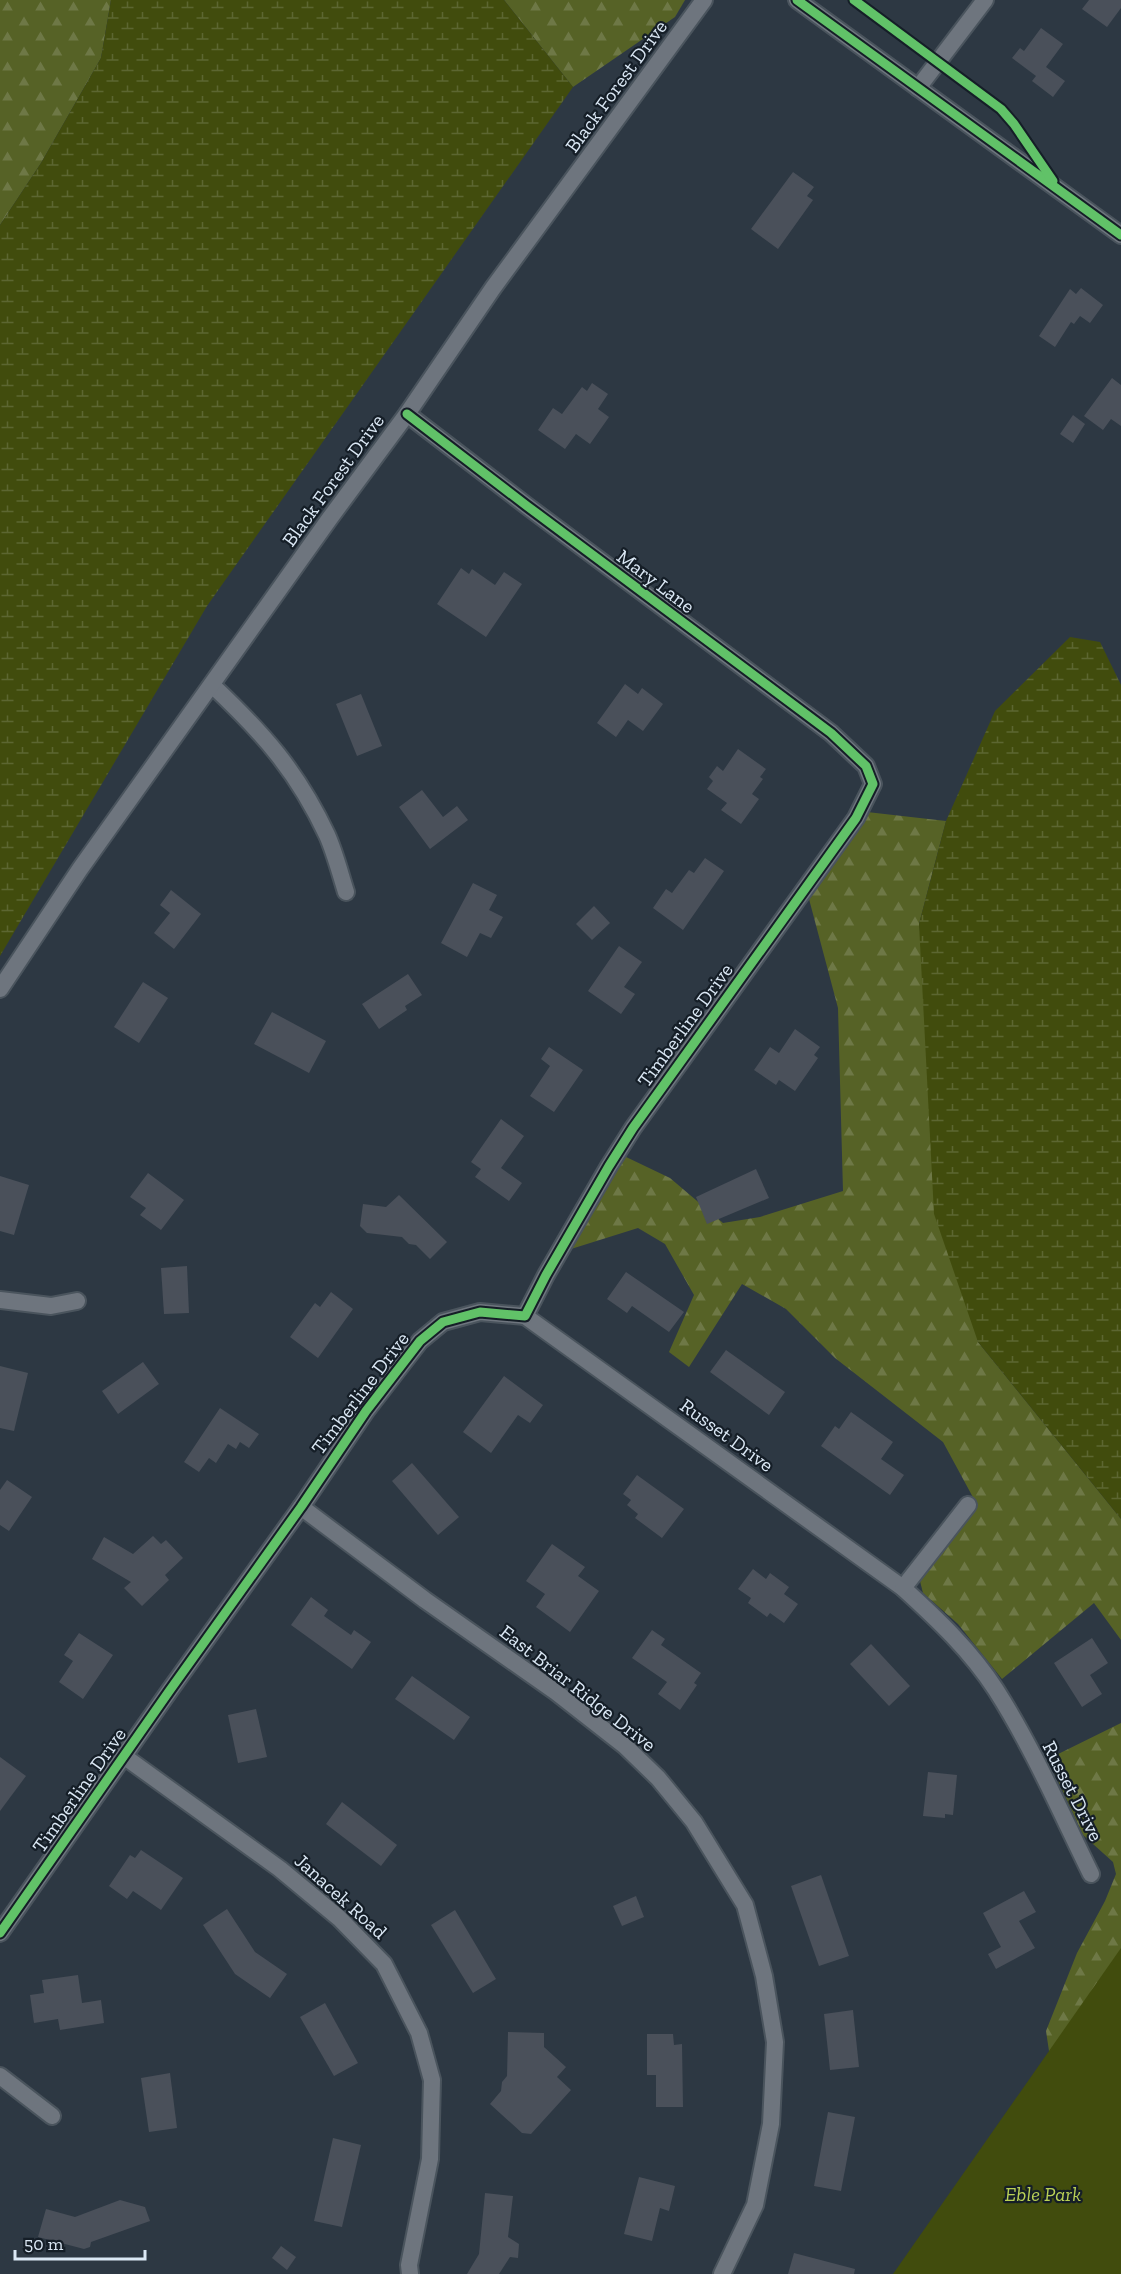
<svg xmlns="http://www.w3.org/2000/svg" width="1121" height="2274" font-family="'Zilla Slab',serif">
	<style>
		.forest { fill: url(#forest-firs) }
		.wetland { fill: url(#wetland-marsh) }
		.green { fill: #414c0d }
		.building { fill: #4a505a }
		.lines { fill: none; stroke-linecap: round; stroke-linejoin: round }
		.minor-casing { stroke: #4a545d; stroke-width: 20 }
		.minor { stroke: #6e757e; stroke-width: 16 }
		.cycleway-casing { stroke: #151e27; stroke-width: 13 }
		.cycleway { stroke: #61c268; stroke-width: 9 }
		.labels { text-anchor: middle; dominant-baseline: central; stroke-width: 4.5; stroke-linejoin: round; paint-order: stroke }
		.street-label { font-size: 20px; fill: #dbe8f5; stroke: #151e27 }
		.park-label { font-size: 20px; font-style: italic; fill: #bad156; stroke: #151e27 }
	</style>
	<defs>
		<pattern id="forest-firs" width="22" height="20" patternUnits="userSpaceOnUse" patternTransform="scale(1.5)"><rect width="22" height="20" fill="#566226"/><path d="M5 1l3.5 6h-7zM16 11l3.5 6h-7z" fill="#6e7846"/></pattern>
		<pattern id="wetland-marsh" width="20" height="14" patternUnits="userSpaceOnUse" patternTransform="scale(1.5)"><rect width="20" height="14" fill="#414c0d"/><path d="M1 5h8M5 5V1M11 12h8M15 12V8" fill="none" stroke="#5c6631"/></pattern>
	</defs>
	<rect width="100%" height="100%" fill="#2d3843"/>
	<g class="forest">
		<polygon points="0,0 111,0 101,58 41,163 0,225"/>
		<polygon points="504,0 685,0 675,17 573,87"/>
		<polygon points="867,812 946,821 919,924 978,1342 1121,1519 1121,1640 1094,1603 1002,1679 958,1624 923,1593 920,1581 966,1520 975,1501 943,1442 835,1358 786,1309 742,1284 689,1367 669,1352 694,1295 665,1244 638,1228 571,1249 600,1193 624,1156 670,1178 723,1223 760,1217 843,1191 838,1008 809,899"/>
		<polygon points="1121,1723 1121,2104 1049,2051 1046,2031 1077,1953 1105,1901 1116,1874 1113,1862 1083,1835 1048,1759"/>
	</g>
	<g class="wetland">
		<polygon points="111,0 504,0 573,87 207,606 0,956 0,225 41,163 101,58"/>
		<polygon points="1070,637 1100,642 1121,685 1121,1519 978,1342 934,1214 919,924 946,821 995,711"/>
	</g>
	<polygon class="green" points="1121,1948 1121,2274 893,2274"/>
	<g class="building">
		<polygon points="1089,0 1121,0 1121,8 1107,27 1082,9"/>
		<polygon points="1041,28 1063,44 1046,67 1065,81 1053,97 1032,81 1036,76 1012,58 1020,48 1024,51"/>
		<polygon points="793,172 814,187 807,196 813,200 778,249 751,229"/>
		<polygon points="1081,288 1103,305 1090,323 1080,316 1074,324 1071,322 1055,347 1039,336 1070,289 1076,294"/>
		<polygon points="1112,378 1121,385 1121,426 1111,419 1103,430 1084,416"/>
		<polygon points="592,383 608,394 598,409 609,417 590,444 576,434 565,449 538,430 553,408 562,414 582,387 587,391"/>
		<polygon points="1073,415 1085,424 1073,443 1060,434"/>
		<polygon points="461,568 469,574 472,569 495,585 504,572 522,584 486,637 437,604"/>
		<polygon points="625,684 638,694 642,688 663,704 643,731 628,720 616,737 597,723"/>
		<polygon points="361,694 382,746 357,756 336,704"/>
		<polygon points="738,749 766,769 760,777 763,779 752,794 759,799 741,824 721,810 727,803 707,789 713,781 709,777 717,766 723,771"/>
		<polygon points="422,790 443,817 457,806 468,820 430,849 399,807"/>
		<polygon points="705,858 724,871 683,930 653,908 666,889 672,893 689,870 694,873"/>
		<polygon points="473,883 497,895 489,910 503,917 491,938 480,933 467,957 441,943"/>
		<polygon points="171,890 201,914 174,949 154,933 170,913 160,905"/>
		<polygon points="594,906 610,923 592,940 576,924"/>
		<polygon points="619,946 642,962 624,987 635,994 621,1014 588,991"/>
		<polygon points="408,974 422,995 405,1006 407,1010 379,1029 362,1004"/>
		<polygon points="143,982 168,998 139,1043 114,1027"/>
		<polygon points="272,1012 326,1041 309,1073 254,1044"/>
		<polygon points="795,1029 820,1047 814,1055 818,1058 795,1091 779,1080 776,1085 754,1070 770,1047 779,1053"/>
		<polygon points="549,1047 583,1070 554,1112 530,1096 550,1066 541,1059"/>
		<polygon points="501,1119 524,1136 501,1168 522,1183 509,1201 475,1177 481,1169 471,1162"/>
		<polygon points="756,1169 769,1198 707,1224 696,1197"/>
		<polygon points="148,1173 184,1200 161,1230 140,1215 146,1208 130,1197"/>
		<polygon points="0,1176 29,1185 14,1235 0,1231"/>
		<polygon points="399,1195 447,1242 430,1259 416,1245 409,1244 402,1237 367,1233 360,1226 363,1204 386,1207"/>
		<polygon points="187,1266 189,1313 164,1314 161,1268"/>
		<polygon points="626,1272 684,1312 669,1332 632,1306 627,1313 607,1299"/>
		<polygon points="331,1292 353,1309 318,1358 290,1337 315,1303 320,1307"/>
		<polygon points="726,1350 785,1392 769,1415 710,1372"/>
		<polygon points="143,1362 159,1384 118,1414 102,1391"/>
		<polygon points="0,1366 28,1373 14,1431 0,1428"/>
		<polygon points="504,1376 543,1405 530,1423 518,1415 491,1453 463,1432"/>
		<polygon points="220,1408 259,1434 249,1448 240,1442 236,1449 228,1444 216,1463 209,1458 199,1472 184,1462"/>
		<polygon points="851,1412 893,1442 881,1459 904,1475 890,1495 821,1446 835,1426 839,1429"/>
		<polygon points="412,1463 459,1517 438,1535 392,1481"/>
		<polygon points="637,1475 684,1509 662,1538 635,1518 638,1514 627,1505 631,1500 623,1494"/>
		<polygon points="7,1480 32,1497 9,1531 0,1525 0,1490"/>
		<polygon points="153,1536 161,1544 166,1540 183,1558 165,1575 169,1580 142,1606 124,1588 131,1582 92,1559 104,1537 133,1554"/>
		<polygon points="552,1544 585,1567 578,1576 599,1591 570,1632 536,1607 545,1594 526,1581"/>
		<polygon points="753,1569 766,1579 770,1573 789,1587 784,1594 798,1604 784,1623 770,1613 767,1617 748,1603 751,1598 738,1589"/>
		<polygon points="311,1597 328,1610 324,1616 351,1635 354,1630 371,1642 352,1669 291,1625"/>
		<polygon points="652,1630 665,1639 661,1645 701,1673 694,1683 697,1685 680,1710 658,1694 667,1682 632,1658"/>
		<polygon points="79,1633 113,1655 83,1699 59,1682 73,1661 64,1655"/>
		<polygon points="1092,1638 1108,1663 1090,1675 1102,1694 1082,1707 1054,1663"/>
		<polygon points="871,1644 910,1686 889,1706 850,1664"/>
		<polygon points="412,1676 470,1717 454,1740 395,1699"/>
		<polygon points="256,1709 267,1757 238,1763 228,1715"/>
		<polygon points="0,1757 26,1776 0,1811"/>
		<polygon points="928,1772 957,1775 953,1815 945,1814 945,1818 923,1816"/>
		<polygon points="342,1802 397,1845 381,1866 326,1824"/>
		<polygon points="141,1850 183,1878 161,1910 133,1891 127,1899 109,1886 130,1855 135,1858"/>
		<polygon points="821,1875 849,1956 819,1966 791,1886"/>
		<polygon points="1024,1891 1036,1912 1019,1921 1035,1948 996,1969 988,1954 1001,1947 983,1913"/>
		<polygon points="636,1896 644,1917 622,1926 613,1906"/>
		<polygon points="227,1909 255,1952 287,1974 270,1998 235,1974 203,1925"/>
		<polygon points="455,1910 496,1979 473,1993 431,1925"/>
		<polygon points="78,1975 82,2003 101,2000 104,2023 60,2030 58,2019 34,2023 30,1995 44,1993 42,1980"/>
		<polygon points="325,2003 358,2063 334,2076 300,2017"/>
		<polygon points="853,2010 859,2067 830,2070 824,2014"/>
		<polygon points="508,2032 544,2033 544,2047 566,2067 557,2077 571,2090 531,2134 522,2133 490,2104 501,2091 502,2082 507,2076"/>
		<polygon points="647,2034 673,2034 674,2045 682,2044 683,2107 656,2107 656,2075 647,2075"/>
		<polygon points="170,2073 177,2128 149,2132 141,2078"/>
		<polygon points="828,2112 855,2117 841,2191 814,2186"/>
		<polygon points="333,2138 361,2145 342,2227 314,2221"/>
		<polygon points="639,2177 675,2186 669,2211 660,2208 652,2241 624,2234"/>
		<polygon points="485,2193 513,2196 508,2237 519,2244 518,2258 510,2257 499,2274 467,2274 479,2254"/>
		<polygon points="120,2200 145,2207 150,2221 91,2242 90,2247 84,2249 38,2237 46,2209 75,2217"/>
		<polygon points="281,2246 296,2257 287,2270 272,2258"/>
		<polygon points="794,2253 855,2269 854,2274 788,2274"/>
	</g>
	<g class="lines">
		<defs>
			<g id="minor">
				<polyline points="797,0 1121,235"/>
				<polyline points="918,88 985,0"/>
				<path d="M 212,685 C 263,733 297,771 327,835 C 335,853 340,873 346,892"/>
				<polyline points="0,989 80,869 330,518 407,414 493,288 704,0"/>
				<polyline points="0,1300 51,1306 77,1301"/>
				<path d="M 525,1316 L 903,1588 C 937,1619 971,1651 996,1690 C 1033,1748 1061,1813 1091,1874"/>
				<polyline points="301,1507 425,1600 556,1692 625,1746 658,1778 694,1822 745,1905 764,1976 775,2042 771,2124 755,2205 722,2274"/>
				<polyline points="903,1588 968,1505"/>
				<polyline points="125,1757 280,1869 339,1918 384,1964 419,2033 432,2080 430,2159 409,2265 410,2274"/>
				<polyline points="0,1933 170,1690 301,1507 366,1411 420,1341 443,1322 480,1312 525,1316 546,1275 609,1166 633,1128 856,818 873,784 866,766 831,733 527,506 407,414"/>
				<polyline points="0,2076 52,2116"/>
			</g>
		</defs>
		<use href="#minor" class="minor-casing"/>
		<use href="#minor" class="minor"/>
		<defs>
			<g id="cycleway">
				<polyline points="797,0 1121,235"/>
				<polyline points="854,0 1001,109 1014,124 1053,181"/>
				<polyline points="0,1933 170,1690 301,1507 366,1411 420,1341 443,1322 480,1312 525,1316 546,1275 609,1166 633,1128 856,818 873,784 866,766 831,733 527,506 407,414"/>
			</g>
		</defs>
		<use href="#cycleway" class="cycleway-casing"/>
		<use href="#cycleway" class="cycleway"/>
	</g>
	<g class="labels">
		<g class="street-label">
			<text transform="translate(616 86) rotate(-54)">Black Forest Drive</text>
			<text transform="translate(333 480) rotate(-54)">Black Forest Drive</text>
			<text transform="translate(656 581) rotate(37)">Mary Lane</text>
			<text transform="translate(685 1025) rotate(-54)">Timberline Drive</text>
			<text transform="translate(360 1393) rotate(-53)">Timberline Drive</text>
			<text transform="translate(727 1435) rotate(36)">Russet Drive</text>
			<text transform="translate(578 1688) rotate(38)">East Briar Ridge Drive</text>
			<text transform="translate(79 1790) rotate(-55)">Timberline Drive</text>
			<text transform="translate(1073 1791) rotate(63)">Russet Drive</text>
			<text transform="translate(341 1896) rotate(42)">Janacek Road</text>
		</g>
		<g class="park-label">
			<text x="1043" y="2194">Eble Park</text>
		</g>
	</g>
	<path d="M15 2250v9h130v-9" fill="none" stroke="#dbe8f5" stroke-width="3"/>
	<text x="24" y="2250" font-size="18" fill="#dbe8f5" stroke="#151e27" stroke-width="4.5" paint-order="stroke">50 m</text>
</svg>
